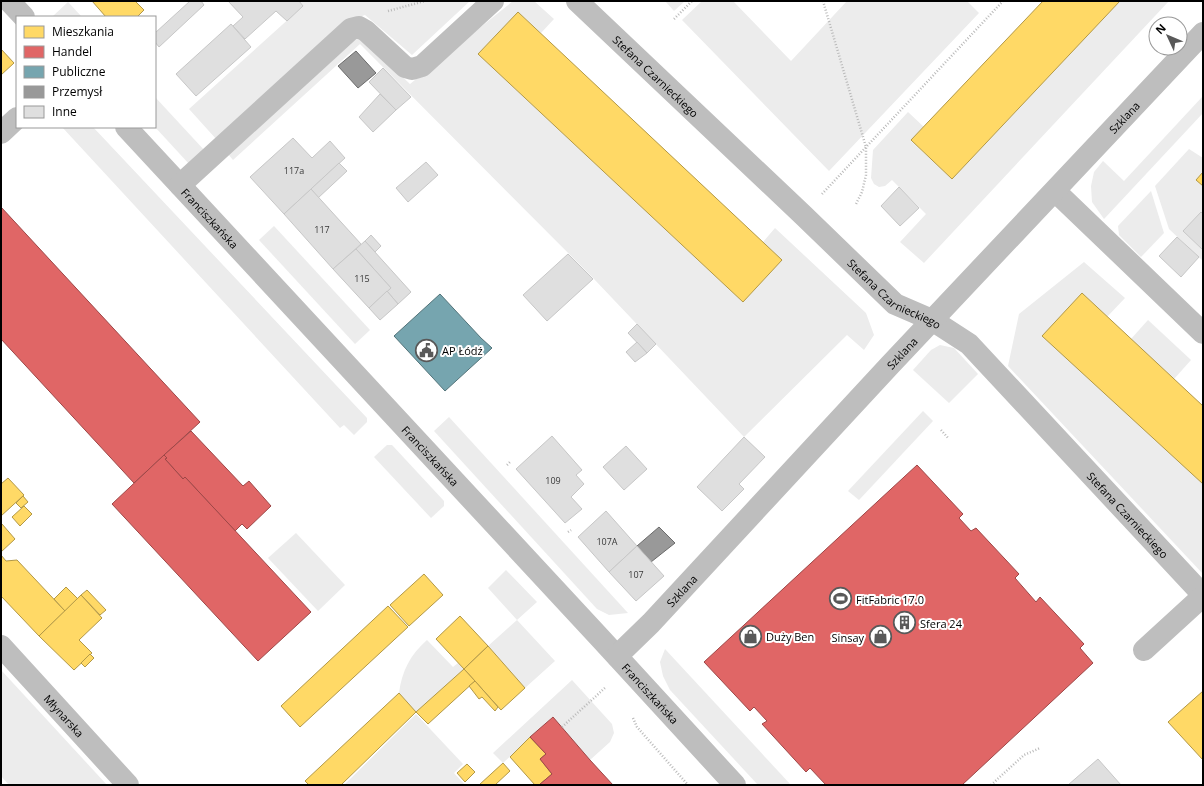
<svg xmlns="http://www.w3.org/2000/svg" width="1204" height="786" font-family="'Open Sans',sans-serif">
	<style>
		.green { fill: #ececec }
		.homes { fill: #ffd966; stroke: #b29847 }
		.shops { fill: #e06666; stroke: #9d4747 }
		.public { fill: #76a5af; stroke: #53747a }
		.industry { fill: #999; stroke: #6b6b6b }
		.building { fill: #dfdfdf; stroke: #c7c7c7 }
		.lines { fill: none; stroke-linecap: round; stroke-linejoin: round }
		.path { stroke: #b9b9b9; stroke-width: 2.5; stroke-dasharray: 1 2; stroke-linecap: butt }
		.minor { stroke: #bebebe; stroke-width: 22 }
		.labels { text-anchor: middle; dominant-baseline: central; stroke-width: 4; stroke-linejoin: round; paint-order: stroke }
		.number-label { font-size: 9px; fill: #383838 }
		.street-label { font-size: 11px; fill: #000; stroke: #fff }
		.poi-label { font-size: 11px; fill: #000; stroke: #fff; text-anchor: start }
	</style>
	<rect width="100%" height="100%" fill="#fff"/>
	<g class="green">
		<polygon points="299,1 470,1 412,55 365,15 348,21 217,140 189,109 303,6"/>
		<polygon points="513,1 534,1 554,19 541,33 518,12 478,54 743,302 782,260 763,242 775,228 866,313 874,335 864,350 847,335 744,437 594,279 360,44 233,160 228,154 360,36 410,84"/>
		<polygon points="665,1 685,1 674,11"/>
		<polygon points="702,1 733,1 791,61 847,1 967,1 979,13 829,171 682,20"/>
		<polygon points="1120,1 1169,1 924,263 900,242 926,214 892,180 885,186 879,187 874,184 871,178 873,150 908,112 924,127 911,141 952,179"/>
		<polygon points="68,2 82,17 54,17 53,16"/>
		<polygon points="1203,96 1203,113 1104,219 1092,202 1091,186 1094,172 1103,161 1124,181"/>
		<polygon points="155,97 205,151 190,165 155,127"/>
		<polygon points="62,127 93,127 367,418 367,422 354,435 344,425 340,428"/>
		<polygon points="1189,149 1203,158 1203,214 1201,212 1183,231 1203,250 1203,261 1169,229 1155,186"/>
		<polygon points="1151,191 1164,233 1141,257 1119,235 1118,226"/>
		<polygon points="274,226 370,330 355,344 259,240"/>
		<polygon points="1084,262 1125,298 1107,317 1043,336 1203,484 1203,574 1008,366 1019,314"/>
		<polygon points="1148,320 1191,360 1174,379 1131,339"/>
		<polygon points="940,345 954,348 978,374 949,403 913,370 931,350"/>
		<polygon points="923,411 933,421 859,500 848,491"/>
		<polygon points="449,417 628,613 609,615 597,609 434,431"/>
		<polygon points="387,445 392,445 444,501 444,506 431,518 374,457"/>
		<polygon points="296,533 345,585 318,611 268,558"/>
		<polygon points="506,570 537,602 517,620 555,661 525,688 488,646 517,620 488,588"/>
		<path d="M 427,640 L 453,667 L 458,663 L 464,669 L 416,712 L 399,693 C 402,671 410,655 427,640 Z"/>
		<polygon points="665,649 791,785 758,785 670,690 663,676 660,662"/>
		<polygon points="1,670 107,785 82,785 81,784 79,785 9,785 1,776"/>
		<polygon points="572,680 612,724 614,733 610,742 590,760 552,717 503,763 493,753"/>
		<polygon points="416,714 463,764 454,773 465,785 344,785"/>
	</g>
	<g class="homes">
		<polygon points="92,1 135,1 144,10 137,17 106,17"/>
		<polygon points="1043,1 1120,1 952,179 911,140"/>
		<polygon points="518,12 782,260 743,302 478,54"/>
		<polygon points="1,49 14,63 1,75"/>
		<polygon points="1203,172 1203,186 1196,180"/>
		<polygon points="1082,293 1203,406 1203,484 1042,336"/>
		<polygon points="8,478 24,495 1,516 1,484"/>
		<polygon points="23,496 28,502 21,508 16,503"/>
		<polygon points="24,506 32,514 20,526 12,517"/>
		<polygon points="2,524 15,539 1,552 1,525"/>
		<polygon points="1,555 6,561 17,560 65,611 39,636 1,596"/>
		<polygon points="424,574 443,595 409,626 390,605"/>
		<polygon points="66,587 78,599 65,611 54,599"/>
		<polygon points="87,590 106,610 100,615 81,595"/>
		<polygon points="81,595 102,618 79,640 92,653 74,670 39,636"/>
		<polygon points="388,606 408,627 300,727 281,706"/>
		<polygon points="460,616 488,646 464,669 436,639"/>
		<polygon points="488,646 525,688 501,710 464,669"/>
		<polygon points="90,654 94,658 85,667 81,663"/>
		<polygon points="464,669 475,681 428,724 416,712"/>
		<polygon points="475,681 498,707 495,711 482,697 479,699 469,686"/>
		<polygon points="1203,691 1203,760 1168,722"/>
		<polygon points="399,693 416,712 341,785 309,785 305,781"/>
		<polygon points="530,737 546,754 540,759 552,774 539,785 535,785 510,757"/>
		<polygon points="503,763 510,771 495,785 479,785"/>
		<polygon points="467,764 475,772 465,782 457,773"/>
	</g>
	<g class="shops">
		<polygon points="1,207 200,422 134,483 1,339"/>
		<polygon points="191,431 243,486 249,481 271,506 247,529 242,524 235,531 185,477 183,479 165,459 167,458 164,455"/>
		<polygon points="164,455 167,458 165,459 183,479 185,477 311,612 258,661 112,504"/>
		<polygon points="917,465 963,514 959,518 971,531 976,528 1019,574 1015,578 1036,602 1040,597 1084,644 1080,648 1093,663 962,785 826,785 810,768 806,772 762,724 767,721 754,707 750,711 704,662"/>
		<polygon points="553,717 590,760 613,785 539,785 552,774 540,759 546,754 530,737"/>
	</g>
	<polygon class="public" points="440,294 481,338 492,348 445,391 394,336"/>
	<g class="industry">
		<polygon points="356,51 376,73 358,88 338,66"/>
		<polygon points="659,527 675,543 651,562 637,546"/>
	</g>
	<g class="building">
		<polygon points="190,1 201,1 204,5 159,47 155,42 155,33"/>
		<polygon points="228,1 299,1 303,6 287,21 276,11 245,39 233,26 243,17"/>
		<polygon points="231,24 251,47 196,96 176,74"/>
		<polygon points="383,68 411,97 396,110 369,82"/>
		<polygon points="380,94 396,110 373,132 359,117"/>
		<polygon points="293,138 312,158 330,141 345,158 284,214 250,177"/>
		<polygon points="426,162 438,175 408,202 396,188"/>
		<polygon points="339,163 347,171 318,198 311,189"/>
		<polygon points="899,187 919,208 900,226 881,206"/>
		<polygon points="311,189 361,244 333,269 284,214"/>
		<polygon points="1201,212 1203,214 1203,250 1183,231"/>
		<polygon points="371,235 381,246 375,252 365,241"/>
		<polygon points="1177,237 1199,257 1181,277 1159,256"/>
		<polygon points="365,241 411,292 398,304 387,291 391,288 356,249"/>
		<polygon points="356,249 391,288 369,308 333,269"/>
		<polygon points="568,254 593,279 547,321 523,295"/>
		<polygon points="387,291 398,304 380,320 369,308"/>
		<polygon points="637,324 656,344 647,353 628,333"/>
		<polygon points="637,342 647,353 635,362 626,352"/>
		<polygon points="552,436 582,470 576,475 584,484 571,497 582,509 565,523 516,469"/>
		<polygon points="744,437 765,457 739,484 744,489 722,511 697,487"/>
		<polygon points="626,446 647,469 624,490 603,467"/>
		<polygon points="606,511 637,546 609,572 578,537"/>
		<polygon points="637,546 664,576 636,601 609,572"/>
		<polygon points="1098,759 1121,785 1068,785"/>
	</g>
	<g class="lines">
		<g class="path">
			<polyline points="823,1 866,147 866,175 862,192 856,204"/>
			<polyline points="388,11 425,1"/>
			<polyline points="674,19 692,1"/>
			<polyline points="822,194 1003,1"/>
			<polyline points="941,430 949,439"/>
			<polyline points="507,465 510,462"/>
			<polyline points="568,532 571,530"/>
			<polyline points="633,718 637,727 688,785"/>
			<polyline points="562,727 606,687"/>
			<polyline points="991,785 1024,755 1040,748"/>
		</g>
		<g class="minor">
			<polyline points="9,1 24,17"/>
			<path id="s1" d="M 577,1 L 803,215 L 895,304 L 932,320 L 969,344 L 1203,595"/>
			<path id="s2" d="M 126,127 L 601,639 L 735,785"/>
			<polyline points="1,133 17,118"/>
			<polyline points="180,185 351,29 359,27 366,31 405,67 412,69 422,66 493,1"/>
			<polyline points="1055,191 1203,333"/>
			<path id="s3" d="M 1,646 L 128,785"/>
			<polyline points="1144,650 1203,596"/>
			<path id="s4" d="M 617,656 L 651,623 L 890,365 L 1203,33"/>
		</g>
	</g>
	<defs>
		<symbol id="civic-ring" viewBox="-11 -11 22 22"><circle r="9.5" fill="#fff" stroke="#595959" stroke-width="1.5"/><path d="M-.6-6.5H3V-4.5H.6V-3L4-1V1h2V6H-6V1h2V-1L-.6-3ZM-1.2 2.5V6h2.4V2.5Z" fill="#595959"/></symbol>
		<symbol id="stadium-ring" viewBox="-11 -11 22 22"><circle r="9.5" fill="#fff" stroke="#595959" stroke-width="1.5"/><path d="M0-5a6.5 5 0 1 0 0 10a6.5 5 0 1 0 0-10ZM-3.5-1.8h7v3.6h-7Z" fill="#595959"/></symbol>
		<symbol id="building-ring" viewBox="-11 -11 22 22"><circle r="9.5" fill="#fff" stroke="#595959" stroke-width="1.5"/><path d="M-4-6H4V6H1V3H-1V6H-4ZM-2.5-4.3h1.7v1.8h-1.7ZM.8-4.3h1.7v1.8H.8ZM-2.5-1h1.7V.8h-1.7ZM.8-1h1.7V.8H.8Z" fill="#595959"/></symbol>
		<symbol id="shop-ring" viewBox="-11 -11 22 22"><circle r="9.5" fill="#fff" stroke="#595959" stroke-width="1.5"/><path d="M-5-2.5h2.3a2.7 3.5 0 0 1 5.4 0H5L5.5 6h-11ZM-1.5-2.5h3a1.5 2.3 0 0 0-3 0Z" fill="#595959"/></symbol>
	</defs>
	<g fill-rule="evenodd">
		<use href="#civic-ring" x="414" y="338" width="25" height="25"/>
		<use href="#stadium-ring" x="828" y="586" width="25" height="25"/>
		<use href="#building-ring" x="892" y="610" width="25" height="25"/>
		<use href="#shop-ring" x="738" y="624" width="25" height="25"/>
		<use href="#shop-ring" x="868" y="624" width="25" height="25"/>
	</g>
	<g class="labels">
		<g class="number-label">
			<text x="294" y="170">117a</text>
			<text x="322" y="229">117</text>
			<text x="362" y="278">115</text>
			<text x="553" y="480">109</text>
			<text x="607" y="541">107A</text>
			<text x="636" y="574">107</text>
		</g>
		<g class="street-label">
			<text stroke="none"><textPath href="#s1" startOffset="109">Stefana Czarnieckiego</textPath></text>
			<text stroke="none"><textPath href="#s4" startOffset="740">Szklana</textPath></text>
			<text stroke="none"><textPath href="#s2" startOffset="124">Franciszkańska</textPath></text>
			<text stroke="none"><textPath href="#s1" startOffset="433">Stefana Czarnieckiego</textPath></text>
			<text stroke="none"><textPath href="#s4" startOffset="416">Szklana</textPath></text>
			<text stroke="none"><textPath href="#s2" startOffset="448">Franciszkańska</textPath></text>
			<text stroke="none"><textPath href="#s1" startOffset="757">Stefana Czarnieckiego</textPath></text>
			<text stroke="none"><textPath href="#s4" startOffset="92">Szklana</textPath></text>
			<text stroke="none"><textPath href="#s2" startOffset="772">Franciszkańska</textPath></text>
			<text stroke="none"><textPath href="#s3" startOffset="94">Młynarska</textPath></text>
		</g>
		<g class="poi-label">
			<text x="442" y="350">AP Łódź</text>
			<text x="856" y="599">FitFabric 17.0</text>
			<text x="920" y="623">Sfera 24</text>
			<text x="766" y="636">Duży Ben</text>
			<text x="864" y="637" text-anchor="end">Sinsay</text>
		</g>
	</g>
	<rect width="1204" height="786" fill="none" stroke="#000000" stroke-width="4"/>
	<rect x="16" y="16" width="140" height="112" fill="#ffffff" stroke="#999999"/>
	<rect x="24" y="26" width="20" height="12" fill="#ffd966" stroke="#999999"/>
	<text x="52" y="36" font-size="12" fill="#000000">Mieszkania</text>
	<rect x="24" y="46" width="20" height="12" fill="#e06666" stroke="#999999"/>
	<text x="52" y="56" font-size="12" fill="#000000">Handel</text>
	<rect x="24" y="66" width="20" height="12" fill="#76a5af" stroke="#999999"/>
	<text x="52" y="76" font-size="12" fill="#000000">Publiczne</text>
	<rect x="24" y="86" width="20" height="12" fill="#999999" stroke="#999999"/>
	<text x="52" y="96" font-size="12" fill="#000000">Przemysł</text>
	<rect x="24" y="106" width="20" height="12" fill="#dfdfdf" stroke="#999999"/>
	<text x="52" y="116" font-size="12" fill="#000000">Inne</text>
	<g transform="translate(1168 36) rotate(314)"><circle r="19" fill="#ffffff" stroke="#999999"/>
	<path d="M0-3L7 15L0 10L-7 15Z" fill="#595959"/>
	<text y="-6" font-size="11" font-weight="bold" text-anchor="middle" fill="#000000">N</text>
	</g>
</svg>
